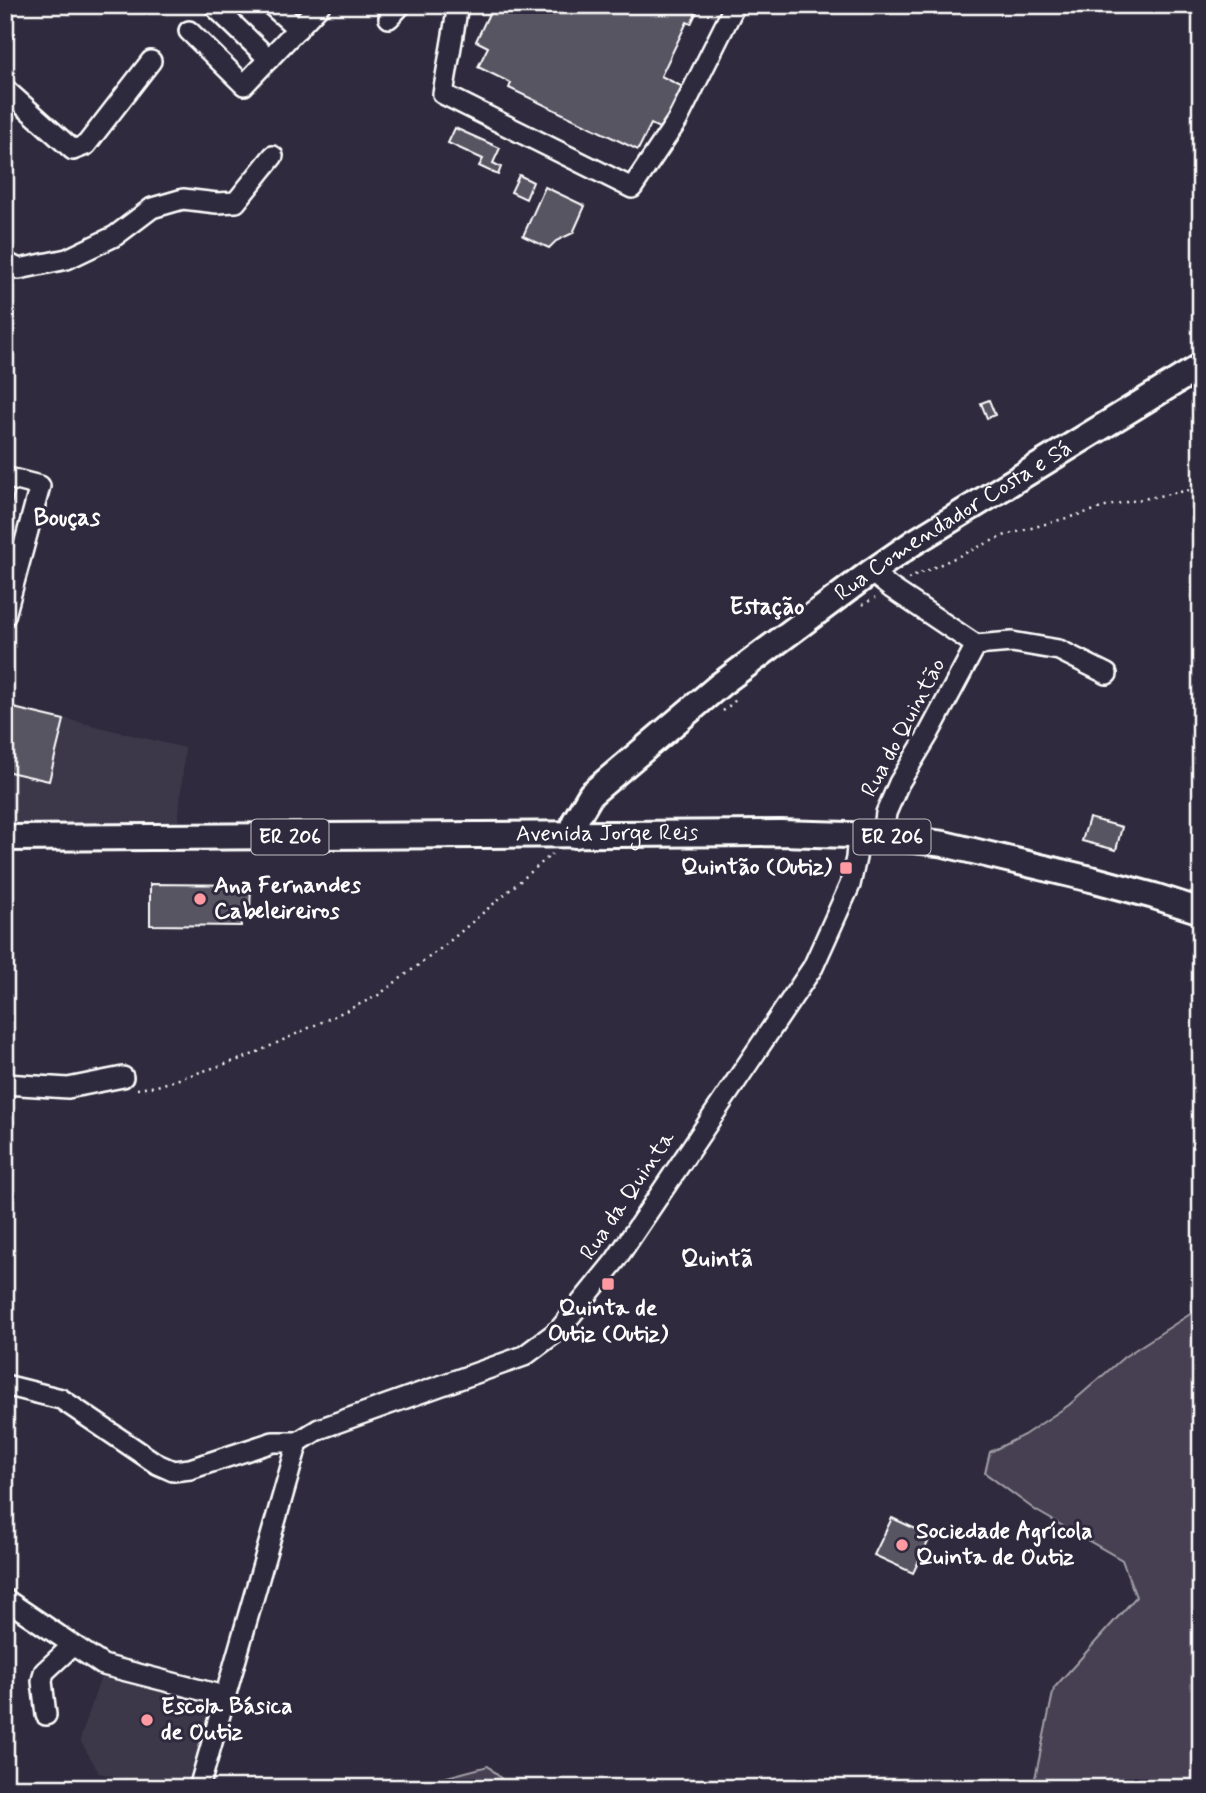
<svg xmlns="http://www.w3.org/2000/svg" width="1206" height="1793" font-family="Mynerve,sans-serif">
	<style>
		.built { fill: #3c3749 }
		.green { fill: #464152; stroke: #a2a0a8; stroke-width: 2 }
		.building { fill: #595564; stroke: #fff; stroke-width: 2 }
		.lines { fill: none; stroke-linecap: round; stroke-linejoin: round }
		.minor-casing { stroke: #fff; stroke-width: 24 }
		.major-casing { stroke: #fff; stroke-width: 30 }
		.path { stroke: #fff; stroke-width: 2.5; stroke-dasharray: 2 5; stroke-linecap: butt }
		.minor { stroke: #2f2a3d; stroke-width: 19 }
		.major { stroke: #2f2a3d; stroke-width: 24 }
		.poi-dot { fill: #ff9aa2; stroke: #2f2a3d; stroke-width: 2.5 }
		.labels { text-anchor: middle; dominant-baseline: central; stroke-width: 6; stroke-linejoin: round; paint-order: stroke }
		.shield { fill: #2f2a3d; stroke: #c1bfc5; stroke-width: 2 }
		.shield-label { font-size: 21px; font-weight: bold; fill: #fff }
		.street-label { font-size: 23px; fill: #fff; stroke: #2f2a3d }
		.poi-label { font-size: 23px; font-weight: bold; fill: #fff; stroke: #2f2a3d; text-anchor: start }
		.neighbourhood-label { font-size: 24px; font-weight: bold; fill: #fff; stroke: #2f2a3d }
	</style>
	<rect width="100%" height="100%" fill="#2f2a3d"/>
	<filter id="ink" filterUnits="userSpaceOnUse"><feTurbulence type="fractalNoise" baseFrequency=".0143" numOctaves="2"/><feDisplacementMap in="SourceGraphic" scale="14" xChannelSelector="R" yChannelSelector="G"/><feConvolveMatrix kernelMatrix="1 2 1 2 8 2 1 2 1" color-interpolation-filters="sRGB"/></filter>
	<g filter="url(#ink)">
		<g class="built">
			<polygon points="5,704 185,748 178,825 5,824"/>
			<polygon points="104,1667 126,1677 125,1682 143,1688 144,1684 214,1701 186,1788 165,1788 99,1773 80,1740"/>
		</g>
		<g class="green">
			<polygon points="1201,1307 1201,1788 1033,1788 1054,1688 1136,1597 1122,1560 1035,1510 985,1473 990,1452 1024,1435 1069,1405 1124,1357"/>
			<polygon points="488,1766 511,1788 379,1788 428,1782"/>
		</g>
		<g class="building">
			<polygon points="493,5 700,5 691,24 687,22 661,76 685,88 665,131 651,124 638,150 509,88 511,83 478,67 488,47 476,41"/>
			<polygon points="455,128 500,148 493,163 501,167 498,175 479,166 483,159 448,143"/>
			<polygon points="519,175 533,182 526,199 511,192"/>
			<polygon points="545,187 585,206 573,233 556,241 549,248 523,236"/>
			<polygon points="989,400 995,415 987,418 981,403"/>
			<polygon points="5,487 15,489 5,530"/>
			<polygon points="5,706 64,720 49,781 5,771"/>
			<polygon points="1089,818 1122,827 1116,850 1082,841"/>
			<polygon points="150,884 251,885 250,912 246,912 246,919 241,919 241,926 150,925"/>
			<polygon points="892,1518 931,1536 913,1573 874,1555"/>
		</g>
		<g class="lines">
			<defs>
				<g id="minor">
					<polyline points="271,5 298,29"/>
					<polyline points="458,5 443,94 632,188 677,121 735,5"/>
					<polyline points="215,7 269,59"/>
					<polyline points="389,18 401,5"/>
					<polyline points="189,31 244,85 320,5"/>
					<polyline points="5,89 73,150 86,145 151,61"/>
					<polyline points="5,262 19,269 67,259 115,236 152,208 183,199 217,203 236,202 273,156"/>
					<polyline points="5,477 40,486 5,616"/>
					<polyline points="871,572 891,588 976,645 928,735 899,783 886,813 883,836"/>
					<polyline points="976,645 1012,642 1059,650 1107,674"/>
					<polyline points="5,1084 68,1088 123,1077"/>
					<polyline points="5,1385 61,1399 157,1464 173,1471 190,1469 273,1442 298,1442"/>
					<polyline points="298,1442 319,1429 524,1356 559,1330 615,1261 813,967 850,885 856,858 858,834"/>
					<polyline points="5,1599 73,1645"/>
					<polyline points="46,1715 42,1681 44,1672 73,1645 103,1665 224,1696"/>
					<polyline points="199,1788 298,1442"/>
				</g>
				<g id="major">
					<path id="s1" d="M 575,835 L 575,821 L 591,794 L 721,684 L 871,572 L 913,543 L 1201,366"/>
					<path id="s2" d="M 5,838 L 780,833 L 883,836 L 944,844 L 1095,880 L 1154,896 L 1201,911"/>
				</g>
			</defs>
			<use href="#minor" class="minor-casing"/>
			<use href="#major" class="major-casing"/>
			<g class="path">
				<polyline points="908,579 1003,536 1116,504 1201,488"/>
				<polyline points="862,605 875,598"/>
				<polyline points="723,711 737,699"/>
				<polyline points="137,1089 157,1086 247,1057 377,996 444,946 552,854"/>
			</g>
			<use href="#minor" class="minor"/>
			<use href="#major" class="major"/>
		</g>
	</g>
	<g class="poi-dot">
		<rect x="839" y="861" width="14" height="14" rx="3.5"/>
		<circle cx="200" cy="899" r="7"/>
		<rect x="601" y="1277" width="14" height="14" rx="3.5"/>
		<circle cx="902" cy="1545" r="7"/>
		<circle cx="147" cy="1720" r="7"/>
	</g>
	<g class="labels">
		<g class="shield">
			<rect x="251.5" y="819.5" width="77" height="35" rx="5"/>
			<rect x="853.5" y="819.5" width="77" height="35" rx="5"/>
		</g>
		<g class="shield-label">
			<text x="290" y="837">ER 206</text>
			<text x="892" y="837">ER 206</text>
		</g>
		<g class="street-label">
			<text stroke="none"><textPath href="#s1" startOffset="500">Rua Comendador Costa e Sá</textPath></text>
			<text transform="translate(904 728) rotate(-62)">Rua do Quintão</text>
			<text stroke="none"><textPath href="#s2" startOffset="602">Avenida Jorge Reis</textPath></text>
			<text transform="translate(628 1196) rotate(-56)">Rua da Quinta</text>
		</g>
		<g class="poi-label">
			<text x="832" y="868" text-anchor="end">Quintão (Outiz)</text>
			<text x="214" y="886">Ana Fernandes<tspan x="214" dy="26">Cabeleireiros</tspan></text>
			<text x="608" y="1309" text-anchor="middle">Quinta de<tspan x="608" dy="26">Outiz (Outiz)</tspan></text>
			<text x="916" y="1532">Sociedade Agrícola<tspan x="916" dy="26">Quinta de Outiz</tspan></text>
			<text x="161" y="1707">Escola Básica<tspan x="161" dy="26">de Outiz</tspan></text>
		</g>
		<g class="neighbourhood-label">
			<text x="67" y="518">Bouças</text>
			<text x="767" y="607">Estação</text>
			<text x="717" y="1259">Quintã</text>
		</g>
	</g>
	<rect width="1206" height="1793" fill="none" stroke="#2f2a3d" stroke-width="28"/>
	<rect x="14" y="14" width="1178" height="1765" fill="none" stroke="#fff" stroke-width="2.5" filter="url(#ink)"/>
</svg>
